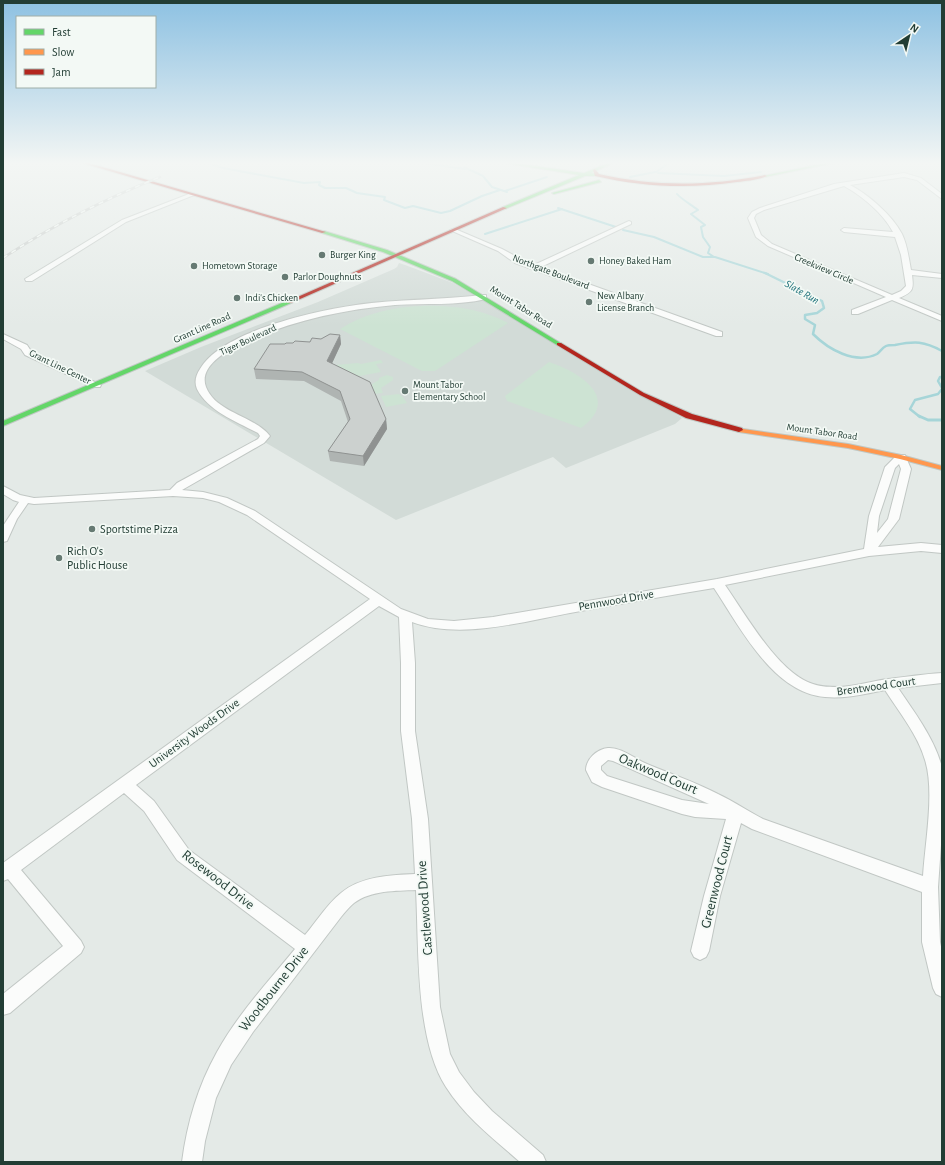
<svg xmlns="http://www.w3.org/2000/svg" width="945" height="1165" font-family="'Alegreya Sans',sans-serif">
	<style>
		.built { fill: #d2dbd7 }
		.green { fill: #cde3d3 }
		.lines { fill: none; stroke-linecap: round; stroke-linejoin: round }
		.stream-far2 { stroke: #a6d5d8; stroke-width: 2 }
		.stream-far1 { stroke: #a6d5d8; stroke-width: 2.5 }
		.stream { stroke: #a6d5d8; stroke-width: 3 }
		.street-casing { stroke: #c1c7c4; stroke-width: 2 }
		.fast-casing { stroke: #c0c8c4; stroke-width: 2 }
		.slow-casing { stroke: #c0c8c4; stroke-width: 2 }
		.jam-casing { stroke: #c0c8c4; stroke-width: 2 }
		.street { fill: #fbfcfb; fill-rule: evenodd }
		.fast { fill: #63d668; fill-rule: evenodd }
		.slow { fill: #ff974d; fill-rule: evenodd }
		.jam { fill: #b3261e; fill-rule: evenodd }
		.rail-casing { stroke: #c7cbc9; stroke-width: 2.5 }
		.rail { stroke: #f3f9f5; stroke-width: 1.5; stroke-dasharray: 5; stroke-linecap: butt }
		.wall { fill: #afb4b2 }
		.shaded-wall { fill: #8f9291 }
		.building { fill: #ccd1cf; stroke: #8f9291 }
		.poi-dot { fill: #667a73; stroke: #f3f9f5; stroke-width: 1.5 }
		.labels { text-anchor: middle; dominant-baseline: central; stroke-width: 3.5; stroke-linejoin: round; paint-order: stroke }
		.far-poi-label { font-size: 10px; fill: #223d34; stroke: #f3f9f5; text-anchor: start }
		.far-street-label { font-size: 10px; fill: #223d34; stroke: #f3f9f5 }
		.far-water-label { font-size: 11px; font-style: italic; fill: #1d7179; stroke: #f3f9f5 }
		.poi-label { font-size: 12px; fill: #223d34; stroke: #f3f9f5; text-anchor: start }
		.street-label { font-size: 12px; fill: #223d34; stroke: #f3f9f5 }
		.near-street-label { font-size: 14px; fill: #223d34; stroke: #f3f9f5 }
	</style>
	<rect width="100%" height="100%" fill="#e4eae7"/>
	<polygon class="built" points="399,263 405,265 453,283 682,418 675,424 566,468 553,457 396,520 145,371 201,347 318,302 394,269 397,267"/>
	<g class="green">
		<path d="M 422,306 C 452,305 482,309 508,323 L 435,371 L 422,371 L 340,329 C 365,313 393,307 422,306 Z"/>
		<polygon points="381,360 383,363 376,364 381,372 348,378 335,365 358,363 361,364"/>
		<path d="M 549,362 C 579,372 622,398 581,428 L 507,401 L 505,396 Z"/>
		<polygon points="387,375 393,377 393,380 381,388 383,393 373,394 372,384 379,380 379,378"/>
		<polygon points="399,394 403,397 407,403 386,407 381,396"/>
	</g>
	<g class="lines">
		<g class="stream-far2">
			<polyline points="209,163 223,168 304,183 320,182 319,185 325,188 346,188 357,193 385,197 384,200 405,208 413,206 441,213 450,211 482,196 500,190"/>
			<polyline points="424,163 465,169"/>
			<polyline points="464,167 483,176 492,187 507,192"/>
			<polyline points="656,172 669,163"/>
			<polyline points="658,173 724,176 761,172"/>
			<polyline points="630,177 655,172"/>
			<polyline points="505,191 547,177"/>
			<path d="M 677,194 C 681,199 692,205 698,210 L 691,214 L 705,225 L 701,227 L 703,237 L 710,247 L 708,253 L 714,257"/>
			<polyline points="558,208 616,227"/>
			<polyline points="623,230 654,237 703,257 715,257 768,274"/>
			<polyline points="485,234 562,209"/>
		</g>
		<g class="stream-far1">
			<path d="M 765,273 L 822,301 L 824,308 L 817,313 L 805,315 L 805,319 L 815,325 L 813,334 C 828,349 855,365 877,354 C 880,352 882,348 886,346 C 888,345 892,345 895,345 C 915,341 924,341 942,351"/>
			<polyline points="942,377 940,377 938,381 942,388"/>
			<polyline points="920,417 910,409 915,400 938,394 942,389"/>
		</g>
		<polyline class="stream" points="919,416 928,420 942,420"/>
		<defs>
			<g id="street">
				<path d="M 904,173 L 921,178 L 942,194 L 942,199 L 917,180 L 904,177 L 850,185 C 869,195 892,215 902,234 C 907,244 909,259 911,270 L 942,274 L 942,278 L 912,275 C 914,290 913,292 899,298 L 942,316 L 942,321 L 892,300 L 858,314 L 852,314 L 852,310 L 886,297 L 768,246 L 756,237 L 748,218 L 752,212 L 760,208 L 834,184 ZM 844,186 C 862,196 883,213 893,232 L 844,228 L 841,230 L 844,232 L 895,237 L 901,255 L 906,286 L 901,291 L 892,295 L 772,244 L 761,235 L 754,218 L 756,214 L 764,210 Z"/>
				<polygon points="189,194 194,195 126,222 32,281 26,281 25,279 122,220"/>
				<polygon points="629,221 631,222 631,224 541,267 722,332 722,336 716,336 515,263 498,251 450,230 455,229 502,249 521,259 534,265"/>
				<path d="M 483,295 L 486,295 L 486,299 C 457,306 425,303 395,305 C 339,310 285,322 235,347 C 221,354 199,369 206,387 C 216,413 255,416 270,436 L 264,443 L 182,490 L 203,492 L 227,498 L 255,511 L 401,609 L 428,619 L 454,621 L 493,617 L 717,579 L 864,549 L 869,516 L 885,467 L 897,455 L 905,455 L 911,469 L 899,519 L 878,547 L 921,543 L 942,545 L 942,553 L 921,551 L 869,556 L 725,585 C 746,615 778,673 813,684 C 821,687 831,687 840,687 C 856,686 872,681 888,679 C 905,677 924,674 942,673 L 942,683 L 898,688 C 915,713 934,738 942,767 L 942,831 L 938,887 L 940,942 L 942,951 L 942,997 L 936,994 L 933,988 L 922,942 L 922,892 L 752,829 L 741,823 L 720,896 L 709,951 L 706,957 L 700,960 L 694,957 L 691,951 L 704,896 L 726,819 L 695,817 L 682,814 L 602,787 L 592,782 L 586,770 C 586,759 597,749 608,748 C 621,747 635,759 647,764 C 671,774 695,782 718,794 C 733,801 748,811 763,819 L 923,876 C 925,843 935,791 925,760 C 918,735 899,712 885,690 C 865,694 845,699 825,697 C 773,693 740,627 714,588 C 666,596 618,604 570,613 C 521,622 460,640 412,622 L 415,663 L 415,731 L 428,819 L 440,1007 L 450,1054 L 459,1072 L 474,1092 L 492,1111 L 543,1155 L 546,1162 L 520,1162 C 494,1139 465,1117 446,1087 C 415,1039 419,947 416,890 C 396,891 371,890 354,903 C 349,907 345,912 341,917 L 253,1032 L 231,1065 L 216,1098 L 205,1141 L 202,1162 L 182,1162 C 187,1123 198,1086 217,1052 C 238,1014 268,982 295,949 L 177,860 L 144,811 L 124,793 L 21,870 L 81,941 L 84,947 L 81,953 L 10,1013 L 3,1015 L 3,994 L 63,946 L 8,879 L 3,881 L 3,863 L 370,599 L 247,515 L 219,502 L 203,498 L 173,496 L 34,504 L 28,503 L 17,519 L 7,541 L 3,542 L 3,526 L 19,502 L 13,500 L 3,494 L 3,486 L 20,495 L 34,498 L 170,490 L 177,483 L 258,439 L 260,436 L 258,433 C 237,422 208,411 197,389 C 194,382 196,375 200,369 C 222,331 315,311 356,305 C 398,299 441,300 483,295 ZM 899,464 L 901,469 L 888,519 L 877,533 L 879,516 L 895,468 ZM 379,606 L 399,617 L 401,663 L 401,731 L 412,819 L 415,874 C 391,875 361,876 341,893 C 327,904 317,921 305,935 L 189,850 L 154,801 L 136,785 ZM 608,760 L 613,761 L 709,804 L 682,800 L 607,776 L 601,770 L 601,766 Z"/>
				<polygon points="3,334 27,345 31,351 101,385 100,387 94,387 25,355 21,349 3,339"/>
			</g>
			<g id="fast">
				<polygon points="504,163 515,163 584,173 608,163 614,163 591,173 599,174 599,176 585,176 505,209 503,208 503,207 579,175"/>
				<polygon points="825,163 834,163 765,177 763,176"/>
				<polygon points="599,180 601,182 554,194 552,193"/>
				<polygon points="324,231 387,250 456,279 562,344 557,345 452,281 383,252 322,233 322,231"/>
				<polygon points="289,300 291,301 291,303 3,426 3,421"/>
			</g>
			<polygon id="slow" points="736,428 848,444 901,455 942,466 942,470 900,459 848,448 739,432 735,430"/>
			<g id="jam">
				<polygon points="82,163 89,163 326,232 322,233"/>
				<path d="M 595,169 L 599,174 C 655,187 709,186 765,175 L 767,176 C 759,180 746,181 737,182 C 689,189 643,187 595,176 L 593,170 Z"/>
				<polygon points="503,207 507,208 291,303 286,302"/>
				<polygon points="557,343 561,343 644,393 692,414 742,428 743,430 739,432 686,418 640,395 557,345"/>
			</g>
		</defs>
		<use href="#street" class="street-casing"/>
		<use href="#fast" class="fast-casing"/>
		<use href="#slow" class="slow-casing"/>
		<use href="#jam" class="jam-casing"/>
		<use href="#street" class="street"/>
		<use href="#fast" class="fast"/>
		<use href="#slow" class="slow"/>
		<use href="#jam" class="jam"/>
		<defs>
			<path id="rail" d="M 3,258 C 53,225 105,199 160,177"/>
		</defs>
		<use href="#rail" class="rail-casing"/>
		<use href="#rail" class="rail"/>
	</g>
	<polygon class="wall" points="340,335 341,344 332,363 386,419 387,429 364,466 330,461 328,451 348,422 341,401 304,381 256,379 254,369 285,344 310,342 321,339"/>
	<g class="shaded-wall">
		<polygon points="340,335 341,344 329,370 327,361"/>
		<polygon points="386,419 387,429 364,466 363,456"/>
	</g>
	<polygon class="building" points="330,334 340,335 327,361 370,382 386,419 363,456 328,451 350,419 340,391 302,372 254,369 270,344 285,344 286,343 293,343 295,341 310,342 312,338 321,339"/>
	<linearGradient id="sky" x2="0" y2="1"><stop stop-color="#8dc1e2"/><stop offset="0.5" stop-color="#f3f6f4"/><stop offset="1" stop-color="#f3f6f4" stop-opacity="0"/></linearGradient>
	<rect width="945" height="326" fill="url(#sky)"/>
	<g class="poi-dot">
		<circle cx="322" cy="255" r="4"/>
		<circle cx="591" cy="261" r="4"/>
		<circle cx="194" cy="266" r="4"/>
		<circle cx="285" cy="277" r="4"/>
		<circle cx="237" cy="298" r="4"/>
		<circle cx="589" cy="302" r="4"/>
		<circle cx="405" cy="391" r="4"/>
		<circle cx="92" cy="529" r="4"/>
		<circle cx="59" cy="558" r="4"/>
	</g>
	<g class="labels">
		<g class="far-poi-label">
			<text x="330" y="255">Burger King</text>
			<text x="599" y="261">Honey Baked Ham</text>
			<text x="202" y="266">Hometown Storage</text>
			<text x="293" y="277">Parlor Doughnuts</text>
			<text x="597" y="296">New Albany<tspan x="597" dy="12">License Branch</tspan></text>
			<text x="245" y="298">Indi's Chicken</text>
			<text x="413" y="385">Mount Tabor<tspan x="413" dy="12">Elementary School</tspan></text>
		</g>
		<g class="far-street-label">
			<text transform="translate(824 269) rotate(23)">Creekview Circle</text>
			<text transform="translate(551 272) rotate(21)">Northgate Boulevard</text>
			<text transform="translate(521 307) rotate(32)">Mount Tabor Road</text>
			<text transform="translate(202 328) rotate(-24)">Grant Line Road</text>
			<text transform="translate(248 340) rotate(-25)">Tiger Boulevard</text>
			<text transform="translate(60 367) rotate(26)">Grant Line Center</text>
			<text transform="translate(822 432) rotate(8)">Mount Tabor Road</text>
		</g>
		<g class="far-water-label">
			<text transform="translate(802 292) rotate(30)">Slate Run</text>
		</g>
		<g class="poi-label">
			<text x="100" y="529">Sportstime Pizza</text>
			<text x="67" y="551">Rich O's<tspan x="67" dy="14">Public House</tspan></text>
		</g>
		<g class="street-label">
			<text transform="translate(616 600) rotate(-10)">Pennwood Drive</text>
			<text transform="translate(876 686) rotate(-8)">Brentwood Court</text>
			<text transform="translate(194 733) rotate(-36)">University Woods Drive</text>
		</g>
		<g class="near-street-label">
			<text transform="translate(658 774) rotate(23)">Oakwood Court</text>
			<text transform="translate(218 880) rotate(38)">Rosewood Drive</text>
			<text transform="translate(717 882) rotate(-76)">Greenwood Court</text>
			<text transform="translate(425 908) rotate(-94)">Castlewood Drive</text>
			<text transform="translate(274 989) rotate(-52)">Woodbourne Drive</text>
		</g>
	</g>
	<rect width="945" height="1165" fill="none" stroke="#223d34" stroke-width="8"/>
	<rect x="16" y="16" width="140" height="72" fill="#f3f9f5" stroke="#9faea8"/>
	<rect x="24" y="29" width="20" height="6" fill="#63d668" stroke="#9faea8"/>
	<text x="52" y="36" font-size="12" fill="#223d34">Fast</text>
	<rect x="24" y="49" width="20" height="6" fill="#ff974d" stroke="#9faea8"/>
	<text x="52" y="56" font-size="12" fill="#223d34">Slow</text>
	<rect x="24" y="69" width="20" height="6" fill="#b3261e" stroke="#9faea8"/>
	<text x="52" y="76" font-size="12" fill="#223d34">Jam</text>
	<g transform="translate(909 36) rotate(35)" stroke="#f3f9f5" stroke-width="3" paint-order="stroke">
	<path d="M0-3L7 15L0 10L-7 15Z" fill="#223d34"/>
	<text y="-6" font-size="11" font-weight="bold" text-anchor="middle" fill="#223d34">N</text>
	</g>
</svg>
